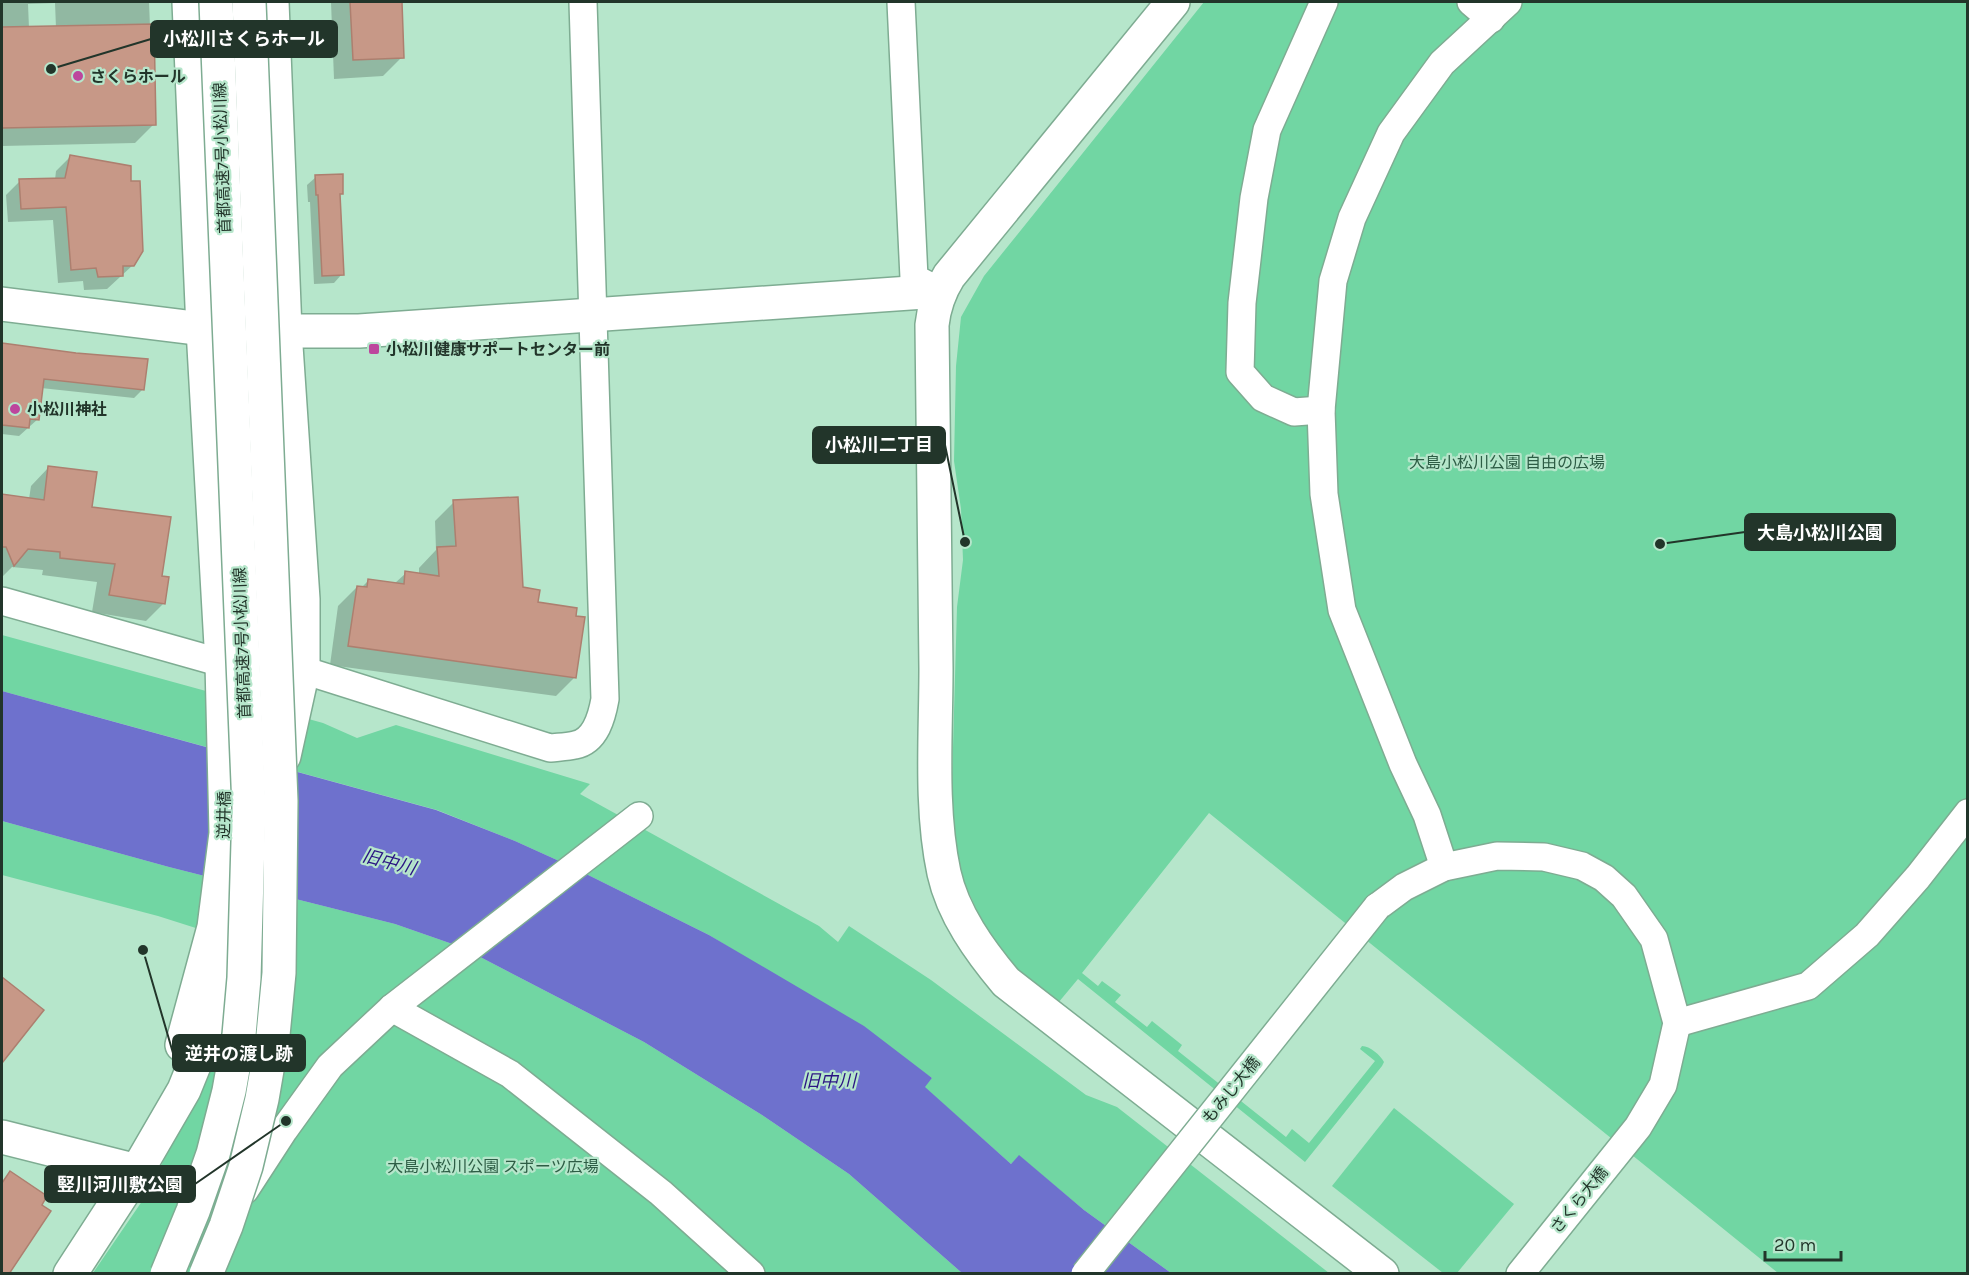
<svg xmlns="http://www.w3.org/2000/svg" width="1969" height="1275" font-family="Karla,'Noto Sans JP',sans-serif">
	<style>
		.green { fill: #71d6a3 }
		.water { fill: #6e71cd }
		.shadow { fill: #0003; fill-rule: evenodd }
		.building { fill: #c79887; stroke: #ad7f6f; stroke-width: 1.5 }
		.lines { fill: none; stroke-linecap: round; stroke-linejoin: round }
		.street-casing { stroke: #7eac92; stroke-width: 30 }
		.secondary-casing { stroke: #7eac92; stroke-width: 36 }
		.street { stroke: #fff; stroke-width: 27 }
		.secondary { stroke: #fff; stroke-width: 33 }
		.street-bridge-casing { stroke: #7eac92; stroke-width: 30; stroke-linecap: butt }
		.highway-bridge-casing { stroke: #7eac92; stroke-width: 36; stroke-linecap: butt }
		.street-bridge { stroke: #fff; stroke-width: 27 }
		.highway-bridge { stroke: #fff; stroke-width: 33 }
		.poi-dot { fill: #bd469d; stroke: #b6e6cb; stroke-width: 2 }
		.labels { text-anchor: middle; dominant-baseline: central; stroke-width: 4.5; stroke-linejoin: round; paint-order: stroke }
		.poi-label { font-size: 16px; font-weight: bold; fill: #22352a; stroke: #b6e6cb; text-anchor: start }
		.street-label { font-size: 16px; fill: #22352a; stroke: #b6e6cb }
		.park-label { font-size: 16px; fill: #2d5d45; stroke: #b6e6cb }
		.water-label { font-size: 18px; font-style: italic; fill: #2a1483; stroke: #b6e6cb }
		.leader { fill: none; stroke: #22352a; stroke-width: 2 }
		.callout-dot { fill: #22352a; stroke: #b6e6cb; stroke-width: 2 }
		.callout { fill: #22352a; stroke: #22352a; stroke-width: 2 }
		.callout-label { font-size: 18px; text-anchor: middle; font-weight: bold; fill: #fff }
	</style>
	<rect width="100%" height="100%" fill="#b6e6cb"/>
	<g class="green">
		<path d="M 1204,2 L 1967,2 L 1967,1273 L 1778,1273 L 1209,813 L 1082,973 L 1098,986 L 1102,981 L 1121,995 L 1115,1002 L 1147,1027 L 1152,1021 L 1182,1045 L 1178,1051 L 1286,1137 L 1292,1129 L 1309,1143 L 1375,1061 L 1360,1049 L 1362,1046 C 1370,1046 1380,1055 1384,1062 L 1382,1066 L 1305,1162 L 1078,979 L 1058,1003 L 1016,968 L 987,932 L 961,876 L 951,818 L 957,607 L 963,560 L 961,509 L 954,461 L 956,366 L 961,317 L 984,276 Z"/>
		<polygon points="2,635 323,723 357,738 396,725 590,784 580,794 819,926 838,942 849,926 931,980 1086,1095 1117,1107 1329,1273 1171,1273 1084,1210 1019,1156 1011,1164 924,1087 932,1078 784,981 709,935 568,865 515,841 437,810 2,691"/>
		<polygon points="2,821 169,867 395,924 461,947 644,1042 762,1115 849,1174 962,1273 93,1273 149,1191 194,1097 243,943 158,916 2,875"/>
		<polygon points="1394,1108 1514,1204 1457,1273 1443,1273 1332,1186"/>
	</g>
	<polygon class="water" points="2,691 436,810 515,841 568,865 709,935 864,1026 932,1078 925,1087 1011,1164 1019,1155 1084,1210 1171,1273 962,1273 849,1174 762,1115 644,1042 461,947 395,924 169,867 2,821"/>
	<g class="shadow">
		<path d="M 2,2 L 149,2 L 154,124 L 135,143 L 2,146 ZM 55,3 L 56,28 L 29,28 L 28,4 Z"/>
		<polygon points="331,2 400,2 402,57 383,76 334,79"/>
		<polygon points="70,157 133,265 107,289 84,290 83,281 58,283 53,220 8,222 6,195 20,181 55,180 56,171"/>
		<polygon points="316,177 342,193 338,196 342,274 334,283 314,284 310,202 308,202 307,185"/>
		<polygon points="2,344 76,354 143,389 134,398 41,388 38,419 19,436 2,434"/>
		<polygon points="49,467 161,577 164,603 146,621 92,612 97,582 42,575 43,570 12,567 2,577 2,496 29,499 31,486"/>
		<polygon points="454,502 521,588 536,604 575,677 556,696 330,665 338,606 357,587 361,588 369,580 394,584 406,573 419,574 419,568 436,550 435,521"/>
		<polygon points="2,979 42,1010 2,1059"/>
		<polygon points="10,1173 8,1274 2,1274 2,1181"/>
	</g>
	<g class="building">
		<polygon points="350,2 402,2 404,58 353,60"/>
		<polygon points="154,24 156,125 2,128 2,27"/>
		<polygon points="70,155 131,166 131,181 140,181 143,251 134,266 123,266 123,276 98,277 96,268 71,270 66,207 21,209 19,179 65,178"/>
		<polygon points="343,174 343,194 340,194 344,275 322,276 318,195 316,195 315,175"/>
		<polygon points="2,343 76,353 148,359 144,390 44,379 39,420 30,419 29,428 2,425"/>
		<polygon points="48,466 97,472 92,507 171,517 162,576 169,577 165,604 109,595 115,564 60,558 60,552 28,549 14,566 6,547 2,547 2,494 44,500"/>
		<polygon points="518,497 523,587 540,590 538,602 577,608 576,616 585,617 576,678 348,646 357,586 367,587 368,579 404,584 405,571 439,576 437,547 456,546 453,500"/>
		<polygon points="2,977 44,1010 2,1063"/>
		<polygon points="10,1171 47,1196 42,1205 51,1211 9,1274 2,1274 2,1183"/>
	</g>
	<g class="lines">
		<defs>
			<g id="street">
				<polyline points="901,2 914,278 939,291"/>
				<polyline points="1471,2 1491,19"/>
				<polyline points="1321,410 1294,412 1263,398 1240,372 1242,303 1254,198 1267,130 1324,2"/>
				<polyline points="2,601 222,663"/>
				<path d="M 303,670 L 550,748 C 559,747 567,747 575,745 C 596,741 602,716 605,699 L 583,2"/>
				<polyline points="1444,867 1427,815 1403,764 1342,610 1324,494 1321,410 1333,281 1352,218 1391,133 1442,63 1508,2"/>
				<polyline points="1377,907 1404,887 1444,867 1497,856 1544,857 1582,866 1604,878 1624,896 1654,939 1677,1023 1663,1085 1638,1127 1520,1274"/>
				<polyline points="392,1008 510,1074 661,1193 751,1274"/>
				<polyline points="1677,1023 1808,986 1867,935 1918,877 1968,813"/>
				<polyline points="245,1190 284,1130 330,1066 392,1008 639,816"/>
			</g>
			<g id="secondary">
				<polyline points="272,2 285,331 303,599 303,670 284,756"/>
				<path d="M 1173,2 L 949,276 C 939,292 934,306 932,325 C 934,439 935,554 936,669 C 936,735 930,808 944,873 C 953,914 980,951 1006,982 L 1382,1274"/>
				<polyline points="2,304 203,329 285,331 359,331 939,291"/>
				<polyline points="182,1045 214,927 226,833 222,663 203,329 189,2"/>
				<polyline points="2,1137 137,1171"/>
				<polyline points="70,1274 137,1171 184,1090 230,977 239,943"/>
			</g>
		</defs>
		<use href="#street" class="street-casing"/>
		<use href="#secondary" class="secondary-casing"/>
		<use href="#street" class="street"/>
		<use href="#secondary" class="secondary"/>
		<defs>
			<polyline id="street-bridge" points="1085,1274 1377,907"/>
			<g id="highway-bridge">
				<polyline points="167,1274 193,1211 213,1154 229,1091 239,1035 244,978 249,808 216,2"/>
				<polyline points="206,1274 226,1226 246,1166 262,1099 273,1035 279,973 281,801 249,2"/>
			</g>
		</defs>
		<use href="#street-bridge" class="street-bridge-casing"/>
		<use href="#highway-bridge" class="highway-bridge-casing"/>
		<use href="#street-bridge" class="street-bridge"/>
		<use href="#highway-bridge" class="highway-bridge"/>
	</g>
	<g class="poi-dot">
		<circle cx="78" cy="76" r="6"/>
		<rect x="368" y="343" width="12" height="12" rx="3"/>
		<circle cx="15" cy="409" r="6"/>
	</g>
	<g class="labels">
		<g class="poi-label">
			<text x="90" y="76">さくらホール</text>
			<text x="386" y="349">小松川健康サポートセンター前</text>
			<text x="27" y="409">小松川神社</text>
		</g>
		<g class="street-label">
			<text transform="translate(222 158) rotate(-92)">首都高速7号小松川線</text>
			<text transform="translate(242 643) rotate(-92)">首都高速7号小松川線</text>
			<text transform="translate(224 815) rotate(-89)">逆井橋</text>
			<text transform="translate(1231 1090) rotate(-51)">もみじ大橋</text>
			<text transform="translate(1579 1200) rotate(-51)">さくら大橋</text>
		</g>
		<g class="park-label">
			<text x="1507" y="462">大島小松川公園 自由の広場</text>
			<text x="493" y="1166">大島小松川公園 スポーツ広場</text>
		</g>
		<g class="water-label">
			<text transform="translate(389 862) rotate(15)">旧中川</text>
			<text x="829" y="1081">旧中川</text>
		</g>
	</g>
	<path class="leader" d="M51 69L151 39M965 542L945 445M1660 544L1745 532M143 950L173 1053M286 1121L195 1184"/>
	<g class="callout-dot">
		<circle cx="51" cy="69" r="6"/>
		<circle cx="965" cy="542" r="6"/>
		<circle cx="1660" cy="544" r="6"/>
		<circle cx="143" cy="950" r="6"/>
		<circle cx="286" cy="1121" r="6"/>
	</g>
	<g class="callout">
		<rect x="151" y="21" width="186" height="36" rx="6"/>
		<rect x="813" y="427" width="132" height="36" rx="6"/>
		<rect x="1745" y="514" width="150" height="36" rx="6"/>
		<rect x="173" y="1035" width="132" height="36" rx="6"/>
		<rect x="45" y="1166" width="150" height="36" rx="6"/>
	</g>
	<g class="callout-label">
		<text x="244" y="45">小松川さくらホール</text>
		<text x="879" y="451">小松川二丁目</text>
		<text x="1820" y="539">大島小松川公園</text>
		<text x="239" y="1060">逆井の渡し跡</text>
		<text x="120" y="1191">竪川河川敷公園</text>
	</g>
	<rect width="1969" height="1275" fill="none" stroke="#22352a" stroke-width="6"/>
	<path d="M1765 1251v9h76v-9" fill="none" stroke="#22352a" stroke-width="3"/>
	<text x="1774" y="1251" font-size="18" fill="#22352a" stroke="#b6e6cb" stroke-width="4.5" paint-order="stroke">20 m</text>
</svg>
